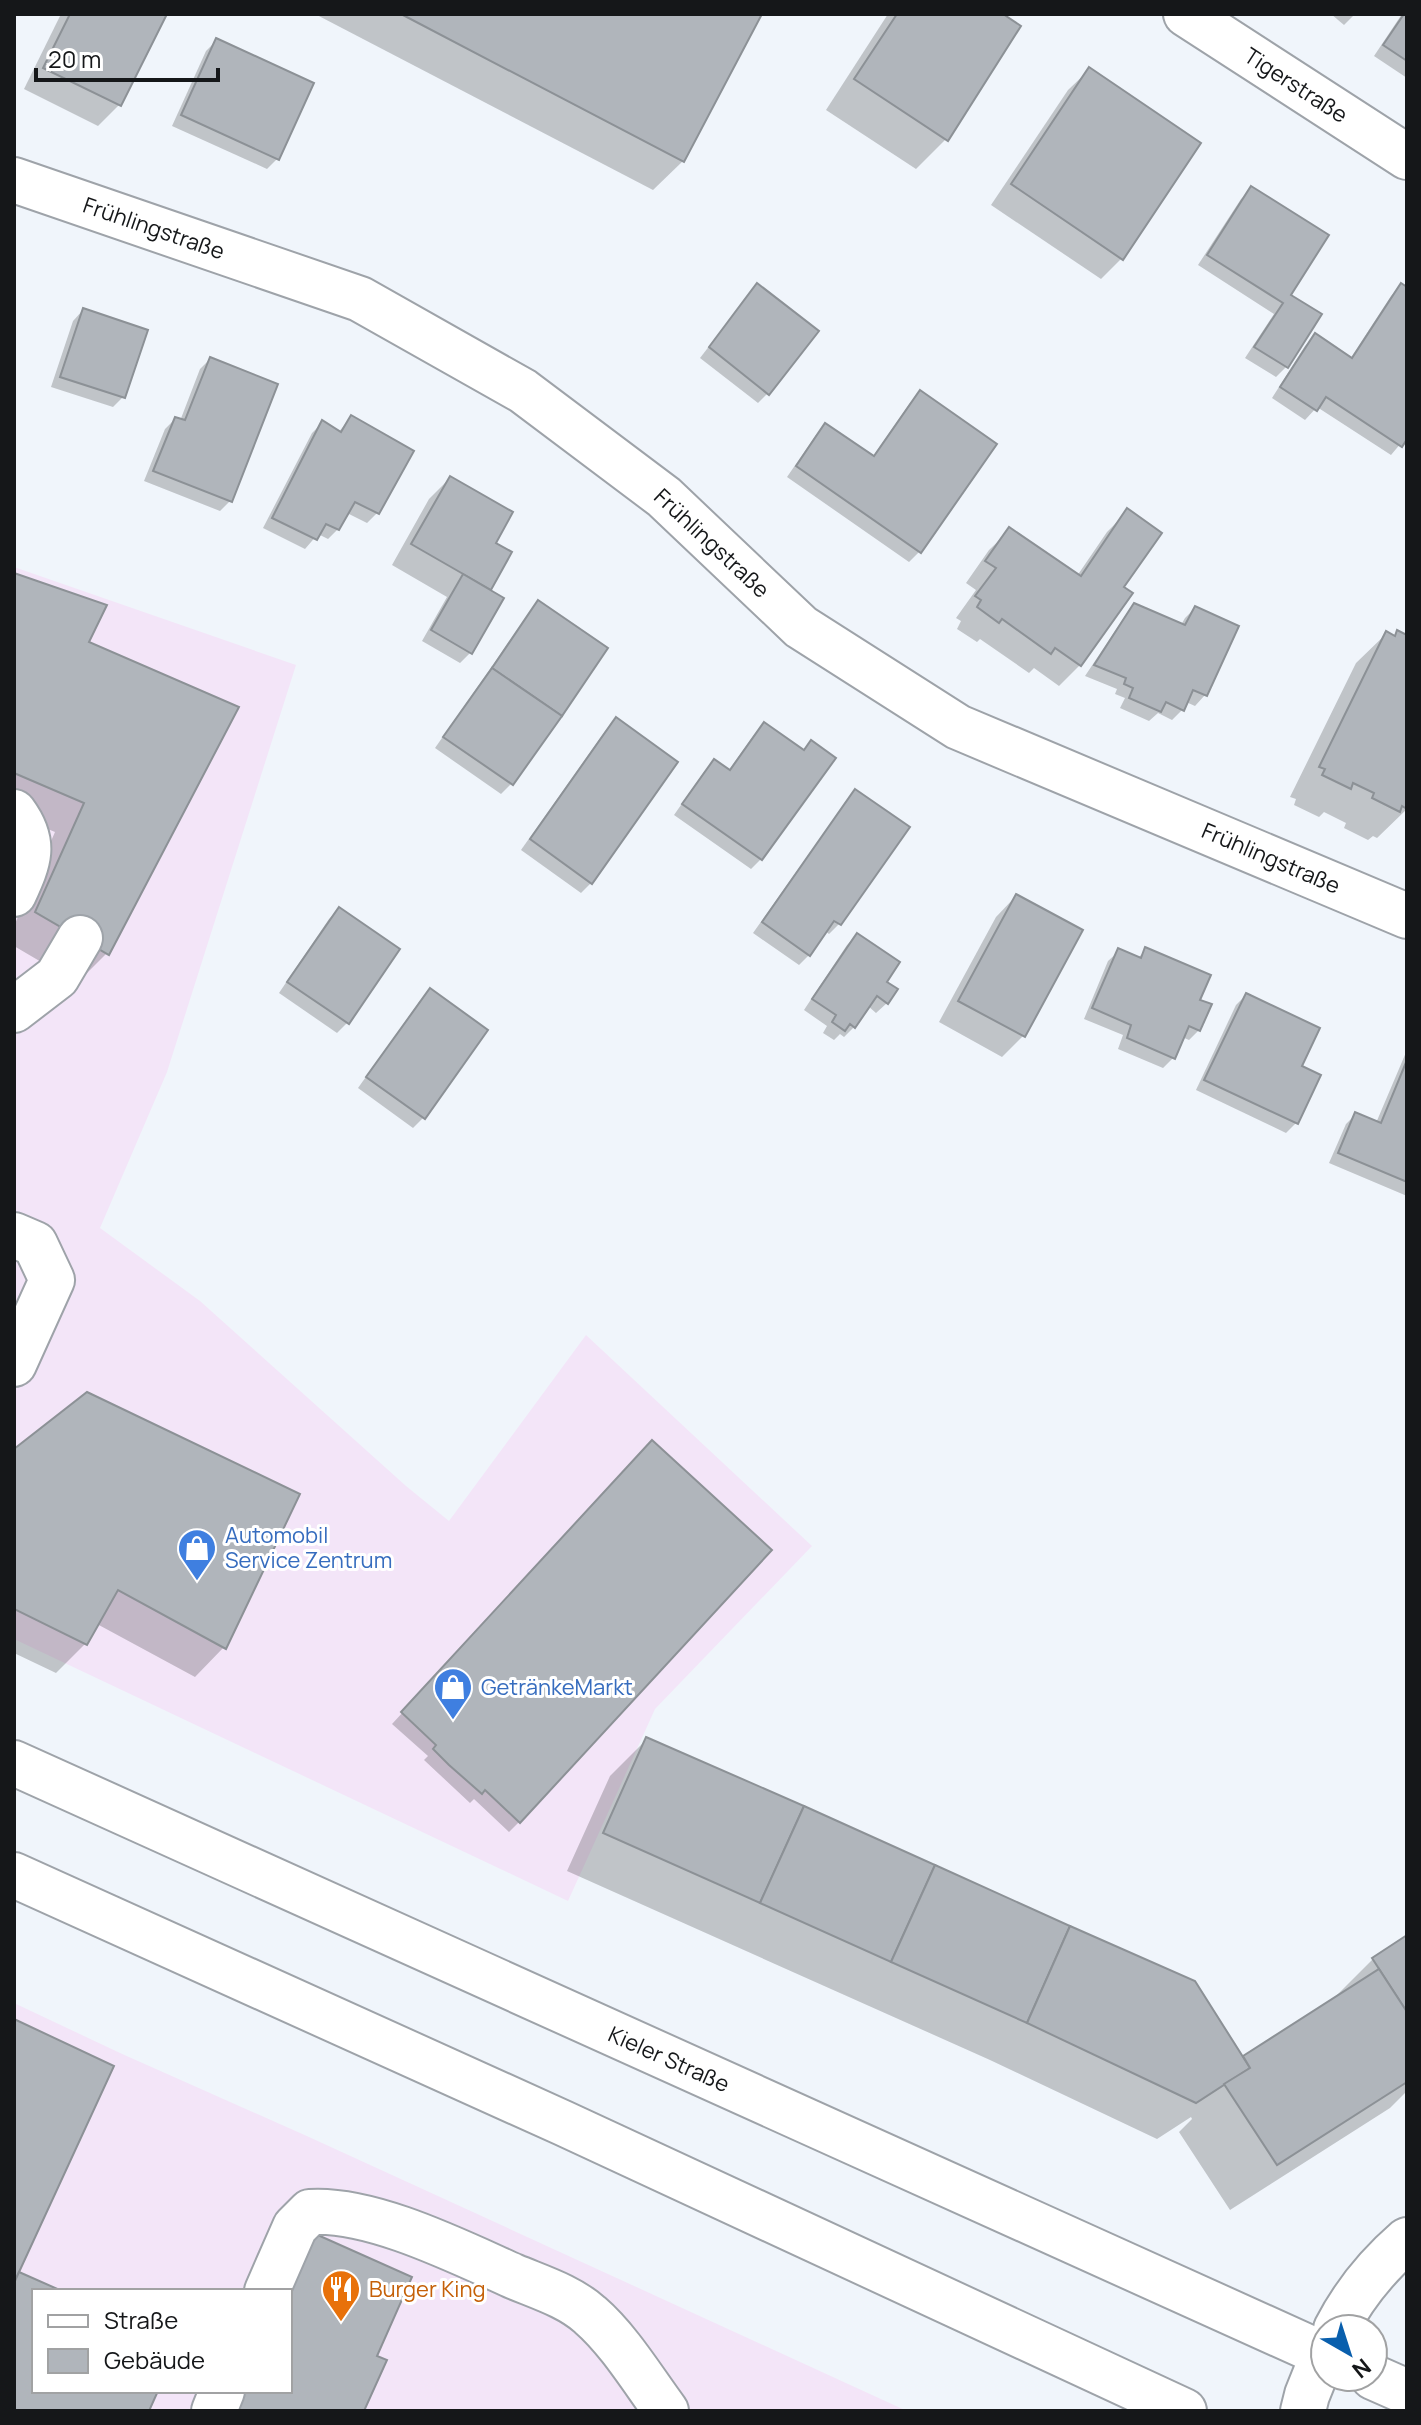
<svg xmlns="http://www.w3.org/2000/svg" width="1421" height="2425" font-family="Manrope,sans-serif">
	<style>
		.commercial { fill: #f3e5f8; fill-rule: evenodd }
		.shadow { fill: #0003 }
		.building { fill: #b0b5bb; stroke: #8c9196; stroke-width: 2 }
		.lines { fill: none; stroke-linecap: round; stroke-linejoin: round }
		.minor-casing { stroke: #9ea3a9; stroke-width: 48 }
		.major-casing { stroke: #9ea3a9; stroke-width: 48 }
		.minor { stroke: #fff; stroke-width: 44 }
		.major { stroke: #fff; stroke-width: 44 }
		.labels { text-anchor: middle; dominant-baseline: central; stroke-width: 6; stroke-linejoin: round; paint-order: stroke }
		.street-label { font-size: 22px; fill: #151719; stroke: #fff }
		.shop-label { font-size: 22px; fill: #366cbe; stroke: #fff; text-anchor: start }
		.food-label { font-size: 22px; fill: #c56008; stroke: #fff; text-anchor: start }
	</style>
	<rect width="100%" height="100%" fill="#f0f5fb"/>
	<g class="commercial">
		<polygon points="14,567 296,665 167,1072 100,1228 200,1301 406,1486 449,1521 586,1335 812,1546 655,1709 568,1901 14,1639"/>
		<path d="M 14,2003 L 120,2053 L 309,2137 L 907,2411 L 14,2411 ZM 34,2291 L 290,2291 L 290,2391 L 34,2391 Z"/>
	</g>
	<g class="shadow">
		<polygon points="61,14 164,14 119,105 98,126 24,89"/>
		<polygon points="315,14 760,14 683,161 653,190"/>
		<polygon points="888,14 999,14 946,139 916,169 826,110"/>
		<polygon points="1331,14 1355,14 1344,25"/>
		<polygon points="1402,14 1407,14 1407,78 1374,56"/>
		<polygon points="217,40 277,159 267,169 172,126 206,51"/>
		<polygon points="1089,70 1122,258 1101,279 991,205 1068,90"/>
		<polygon points="1252,189 1288,296 1319,315 1286,367 1276,377 1245,358 1274,314 1198,265 1241,199"/>
		<polygon points="1401,285 1407,289 1407,436 1391,455 1317,407 1305,420 1272,398 1305,346 1315,336 1350,359 1391,296"/>
		<polygon points="748,296 768,393 758,403 700,358"/>
		<polygon points="83,310 123,397 113,407 51,387 73,321"/>
		<polygon points="210,359 276,385 230,501 220,511 144,481 165,429 175,419 180,421 200,369"/>
		<polygon points="921,393 919,552 909,562 787,477 816,435 826,425 872,458 910,403"/>
		<polygon points="351,417 377,513 367,523 347,513 338,529 328,539 318,534 305,549 263,528 312,433 322,423 338,433"/>
		<polygon points="450,478 493,544 490,589 470,653 460,663 422,641 447,597 392,565 429,499"/>
		<polygon points="1128,511 1121,587 1080,665 1059,686 1034,668 1029,673 980,639 977,642 957,629 961,621 956,618 976,590 966,583 989,550 1010,530 1077,576 1107,532"/>
		<polygon points="14,575 87,644 107,953 77,983 14,946 14,926 55,832 14,815"/>
		<polygon points="539,603 606,648 511,784 501,794 435,748 529,613"/>
		<polygon points="1135,606 1181,625 1185,618 1195,608 1236,627 1205,695 1195,706 1186,702 1182,710 1172,720 1158,713 1149,721 1120,708 1125,698 1115,694 1117,689 1085,676 1125,616"/>
		<polygon points="1397,632 1407,637 1407,809 1377,838 1373,836 1368,840 1344,828 1346,823 1324,812 1319,817 1294,805 1296,799 1290,797 1356,663 1386,634 1393,637"/>
		<polygon points="616,720 676,763 591,883 581,893 521,850 606,730"/>
		<polygon points="764,724 802,751 811,743 761,859 751,869 674,815 704,772 714,762 728,771 754,735"/>
		<polygon points="856,791 839,924 829,934 825,931 809,955 799,965 753,933 846,802"/>
		<polygon points="1016,896 1080,931 1023,1036 1002,1057 939,1022 996,917"/>
		<polygon points="339,909 397,949 347,1023 337,1033 279,993 329,919"/>
		<polygon points="857,935 884,982 887,1003 876,1013 868,1006 854,1027 844,1037 840,1034 834,1040 823,1033 827,1026 804,1010 847,945"/>
		<polygon points="1146,950 1198,1001 1199,1030 1189,1040 1182,1037 1173,1058 1163,1068 1118,1049 1123,1035 1084,1019 1108,961 1119,951 1137,959"/>
		<polygon points="430,991 486,1030 423,1118 413,1128 358,1088 420,1001"/>
		<polygon points="1246,995 1299,1067 1296,1123 1286,1133 1196,1090 1236,1005"/>
		<polygon points="1407,1050 1407,1196 1329,1163 1346,1124 1356,1114 1376,1123"/>
		<polygon points="14,1452 224,1647 195,1677 97,1624 85,1644 56,1673 14,1653"/>
		<polygon points="642,1453 519,1822 509,1832 474,1799 470,1803 424,1760 428,1756 392,1724"/>
		<polygon points="647,1739 1242,2059 1337,1998 1336,1996 1373,1959 1407,1937 1407,2091 1390,2108 1230,2210 1179,2132 1192,2119 1191,2117 1157,2139 990,2060 567,1871 610,1776"/>
	</g>
	<g class="building">
		<polygon points="70,14 167,14 121,106 43,68"/>
		<polygon points="401,14 762,14 684,162"/>
		<polygon points="897,14 1003,14 1021,26 948,141 854,79"/>
		<polygon points="1404,14 1407,14 1407,61 1383,45"/>
		<polygon points="216,38 314,83 279,160 181,115"/>
		<polygon points="1089,67 1201,143 1123,260 1011,184"/>
		<polygon points="1251,186 1329,235 1291,295 1322,314 1288,368 1254,347 1283,303 1207,255"/>
		<polygon points="757,283 819,331 769,395 709,347"/>
		<polygon points="1401,283 1407,287 1407,439 1402,447 1326,397 1317,411 1280,387 1315,333 1352,358"/>
		<polygon points="83,308 148,330 125,398 60,377"/>
		<polygon points="210,357 278,384 232,502 153,471 175,417 185,420"/>
		<polygon points="920,390 997,444 921,553 796,466 825,423 874,456"/>
		<polygon points="351,415 414,451 379,514 355,502 339,530 326,524 317,540 272,518 322,420 341,432"/>
		<polygon points="450,476 513,512 496,543 512,552 491,590 411,544"/>
		<polygon points="1127,508 1162,533 1124,587 1133,593 1081,666 1055,648 1051,654 1002,619 999,623 977,607 981,600 975,596 996,568 985,561 1009,527 1081,576"/>
		<polygon points="14,573 107,605 89,642 239,707 109,955 35,912 84,803 14,773"/>
		<polygon points="463,574 504,598 472,654 431,630"/>
		<polygon points="538,600 608,648 562,716 492,668"/>
		<polygon points="1134,603 1185,625 1195,606 1239,626 1207,696 1193,690 1184,711 1166,702 1161,712 1129,698 1133,688 1124,684 1126,678 1094,665"/>
		<polygon points="1397,630 1407,635 1407,809 1402,806 1400,812 1372,798 1374,793 1353,783 1351,789 1322,775 1325,769 1319,767 1386,631 1395,636"/>
		<polygon points="492,668 562,716 513,785 443,737"/>
		<polygon points="616,717 678,762 592,884 530,839"/>
		<polygon points="764,722 804,750 811,740 836,758 762,860 682,804 714,759 730,770"/>
		<polygon points="855,789 910,827 841,925 834,921 810,956 762,922"/>
		<polygon points="1016,894 1083,930 1025,1037 958,1001"/>
		<polygon points="339,907 400,949 349,1024 287,982"/>
		<polygon points="857,933 900,962 887,982 898,989 888,1004 877,996 855,1028 850,1024 845,1031 832,1022 836,1015 812,999"/>
		<polygon points="1145,947 1211,975 1200,1000 1212,1004 1200,1031 1189,1026 1175,1059 1127,1038 1131,1025 1092,1008 1118,948 1141,958"/>
		<polygon points="430,988 488,1030 425,1119 366,1077"/>
		<polygon points="1246,993 1320,1028 1302,1066 1321,1075 1298,1124 1204,1080"/>
		<polygon points="1407,1060 1407,1182 1338,1153 1355,1112 1381,1123"/>
		<polygon points="87,1392 300,1494 226,1649 118,1590 87,1645 14,1609 14,1449"/>
		<polygon points="652,1440 772,1550 520,1823 485,1790 482,1794 449,1765 433,1749 436,1745 401,1712"/>
		<polygon points="646,1737 804,1806 760,1903 603,1833"/>
		<polygon points="804,1806 935,1865 891,1962 760,1903"/>
		<polygon points="935,1865 1070,1926 1027,2023 891,1962"/>
		<polygon points="1070,1926 1195,1981 1250,2068 1196,2103 1027,2023"/>
		<polygon points="1407,1935 1407,2012 1372,1958"/>
		<polygon points="1379,1969 1407,2012 1407,2082 1277,2165 1224,2084 1250,2068 1243,2056"/>
		<polygon points="14,2019 114,2066 14,2283"/>
		<polygon points="311,2232 412,2277 377,2356 387,2360 364,2411 231,2411 240,2391 290,2391 290,2291"/>
		<polygon points="19,2272 62,2291 34,2291 34,2391 158,2391 149,2411 14,2411 14,2283"/>
	</g>
	<g class="lines">
		<defs>
			<g id="minor">
				<polyline points="1186,14 1407,157"/>
				<polyline points="14,180 360,299 523,391 664,497 801,627 958,727 1407,916"/>
				<path d="M 14,812 C 37,843 29,861 14,894"/>
				<polyline points="14,1010 57,977 80,938"/>
				<polyline points="14,1235 35,1244 52,1280 14,1364"/>
				<path d="M 267,2291 L 295,2227 L 310,2212 C 371,2208 457,2251 513,2276 C 539,2287 569,2296 590,2315 C 619,2340 643,2380 666,2411"/>
				<path d="M 1336,2329 C 1354,2294 1377,2266 1407,2240"/>
				<polyline points="214,2411 222,2391"/>
				<polyline points="1303,2411 1307,2395 1325,2350"/>
			</g>
			<g id="major">
				<polyline points="14,1763 1325,2355"/>
				<polyline points="14,1875 563,2123 1184,2411"/>
				<polyline points="1373,2377 1407,2392"/>
			</g>
		</defs>
		<use href="#minor" class="minor-casing"/>
		<use href="#major" class="major-casing"/>
		<use href="#minor" class="minor"/>
		<use href="#major" class="major"/>
	</g>
	<defs>
		<symbol id="shop-pin" viewBox="-11 -11 22 30"><path d="M0 17L-7.5 6A9.5 9.5 0 1 1 7.5 6Z" fill="#3f7fe0" stroke="#fff"/><path d="M-5-2.5h2.3a2.7 3.5 0 0 1 5.4 0H5L5.5 6h-11ZM-1.5-2.5h3a1.5 2.3 0 0 0-3 0Z" fill="#fff"/></symbol>
		<symbol id="restaurant-pin" viewBox="-11 -11 22 30"><path d="M0 17L-7.5 6A9.5 9.5 0 1 1 7.5 6Z" fill="#e8710a" stroke="#fff"/><path d="M-5-6h1v4h1v-4h1v4h1v-4h1v5L-1.5 .5V6h-2V.5L-5-1ZM5-6V6H3V1.5H1.5Q1.5-4 5-6Z" fill="#fff"/></symbol>
	</defs>
	<g fill-rule="evenodd">
		<use href="#shop-pin" x="175" y="1526" width="44" height="60"/>
		<use href="#shop-pin" x="431" y="1665" width="44" height="60"/>
		<use href="#restaurant-pin" x="319" y="2267" width="44" height="60"/>
	</g>
	<g class="labels">
		<g class="street-label">
			<text transform="translate(1296 85) rotate(33)">Tigerstraße</text>
			<text transform="translate(154 228) rotate(19)">Frühlingstraße</text>
			<text transform="translate(712 543) rotate(43)">Frühlingstraße</text>
			<text transform="translate(1271 858) rotate(23)">Frühlingstraße</text>
			<text transform="translate(669 2059) rotate(24)">Kieler Straße</text>
		</g>
		<g class="shop-label">
			<text x="225" y="1535">Automobil<tspan x="225" dy="25">Service Zentrum</tspan></text>
			<text x="481" y="1687">GetränkeMarkt</text>
		</g>
		<g class="food-label">
			<text x="369" y="2289">Burger King</text>
		</g>
	</g>
	<rect width="1421" height="2425" fill="none" stroke="#151719" stroke-width="32"/>
	<rect x="32" y="2289" width="260" height="104" fill="#ffffff" stroke="#a1a2a3" stroke-width="2"/>
	<rect x="48" y="2315" width="40" height="12" fill="#ffffff" stroke="#a1a2a3" stroke-width="2"/>
	<text x="104" y="2329" font-size="24" fill="#151719">Straße</text>
	<rect x="48" y="2349" width="40" height="24" fill="#b0b5bb" stroke="#a1a2a3" stroke-width="2"/>
	<text x="104" y="2369" font-size="24" fill="#151719">Gebäude</text>
	<g transform="translate(1349 2353) rotate(141)"><circle r="38" fill="#ffffff" stroke="#a1a2a3" stroke-width="2"/>
	<path d="M0-6L14 30L0 20L-14 30Z" fill="#095fad"/>
	<text y="-12" font-size="22" font-weight="bold" text-anchor="middle" fill="#151719">N</text>
	</g>
	<path d="M36 68v12h182v-12" fill="none" stroke="#151719" stroke-width="4"/>
	<text x="48" y="68" font-size="24" fill="#151719" stroke="#ffffff" stroke-width="6" paint-order="stroke">20 m</text>
</svg>
